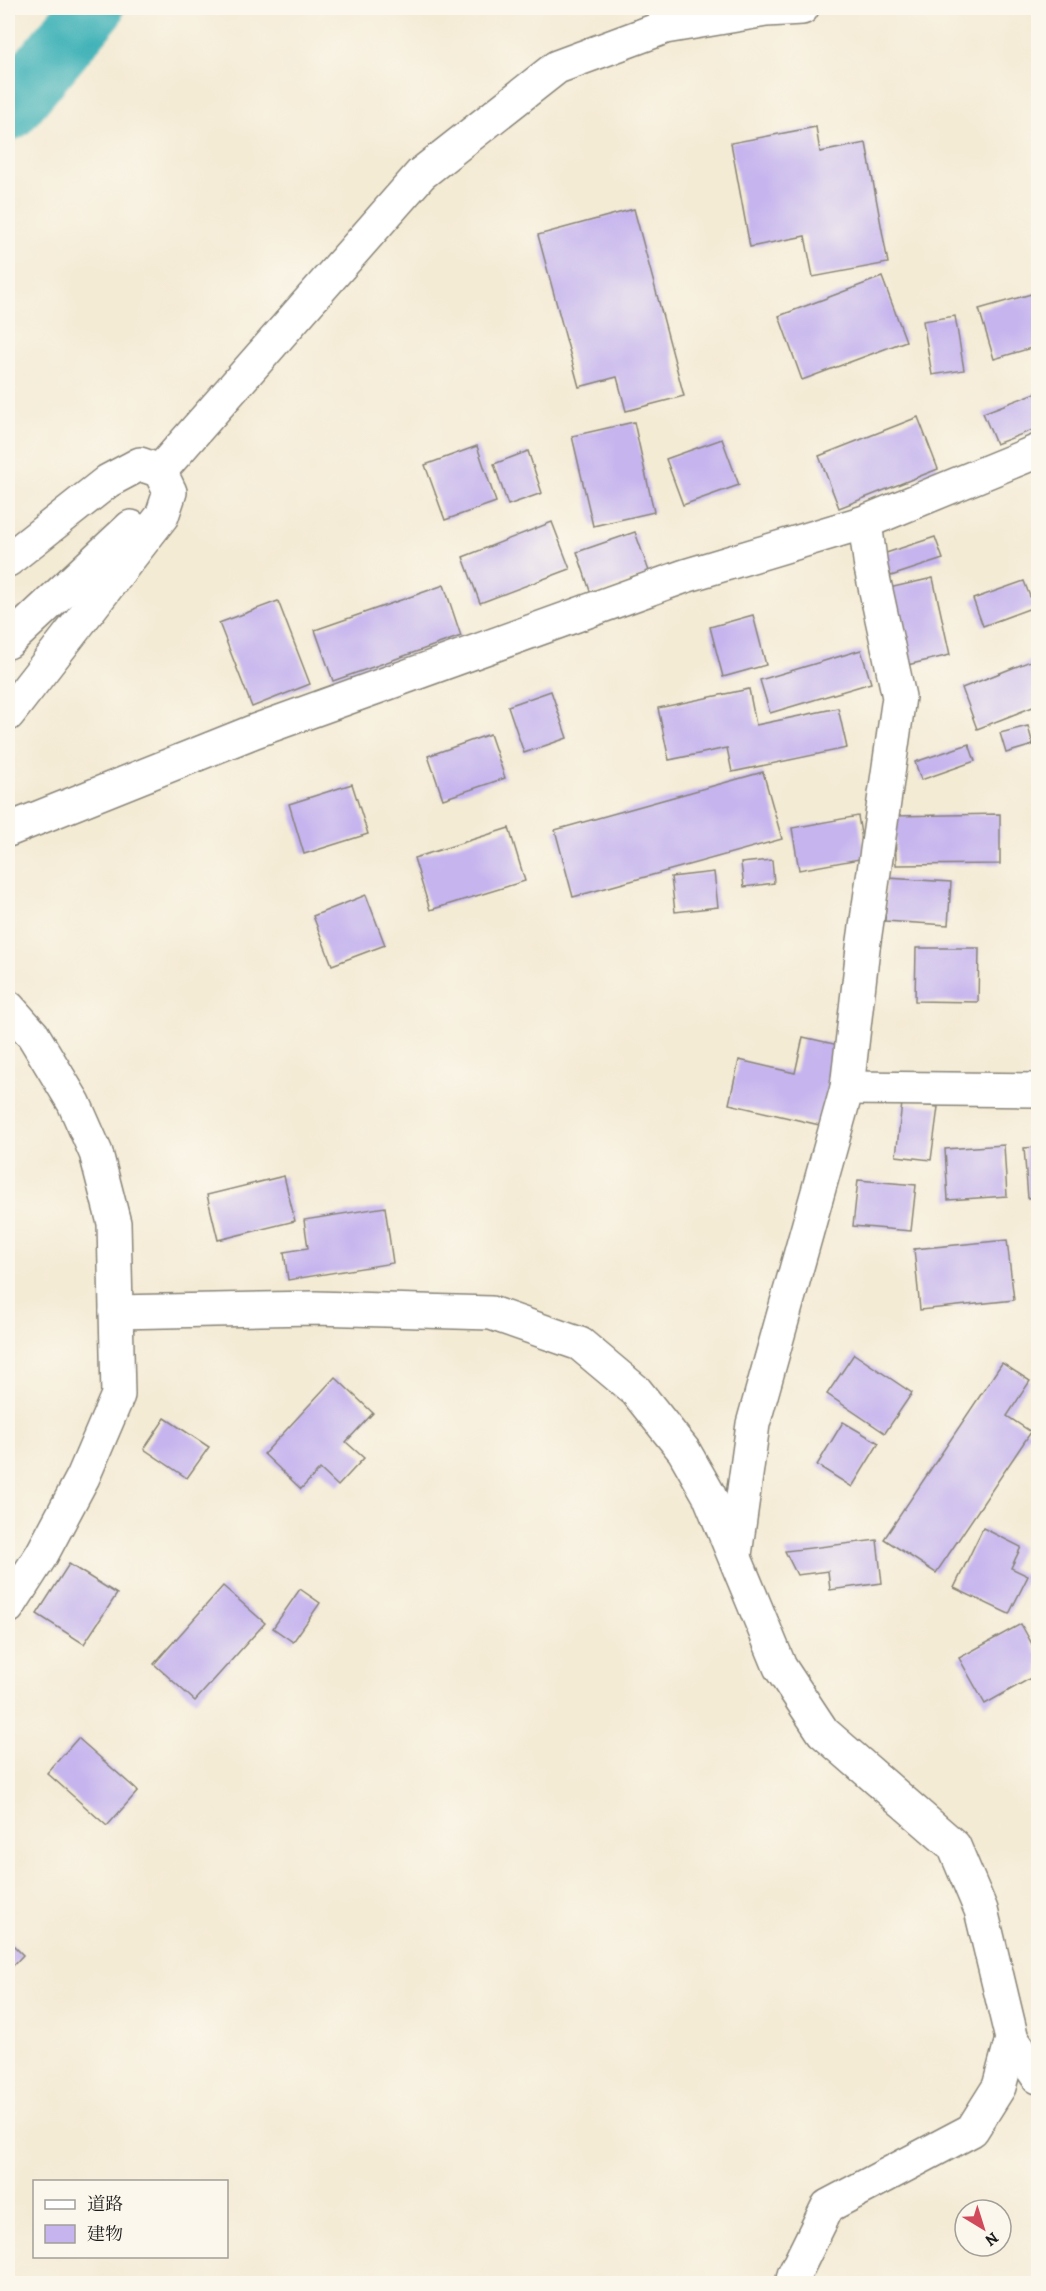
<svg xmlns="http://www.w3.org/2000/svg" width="1046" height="2291" font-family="Alegreya,'Noto Serif JP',serif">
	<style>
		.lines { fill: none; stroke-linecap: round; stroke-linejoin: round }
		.river { stroke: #41b2b8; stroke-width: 62 }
		.building { fill: #c5b4ee }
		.street-casing { stroke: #888478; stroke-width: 36 }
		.street { stroke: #fff; stroke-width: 33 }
	</style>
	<rect width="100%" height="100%" fill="#fbf7ec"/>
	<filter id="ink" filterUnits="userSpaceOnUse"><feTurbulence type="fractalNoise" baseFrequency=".0167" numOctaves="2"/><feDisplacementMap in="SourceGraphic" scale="12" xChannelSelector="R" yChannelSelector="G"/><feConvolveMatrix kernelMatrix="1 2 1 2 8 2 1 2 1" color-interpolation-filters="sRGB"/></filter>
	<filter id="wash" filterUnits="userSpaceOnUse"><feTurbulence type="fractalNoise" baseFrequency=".008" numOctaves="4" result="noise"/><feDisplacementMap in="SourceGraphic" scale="24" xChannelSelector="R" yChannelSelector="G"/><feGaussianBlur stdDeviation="1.35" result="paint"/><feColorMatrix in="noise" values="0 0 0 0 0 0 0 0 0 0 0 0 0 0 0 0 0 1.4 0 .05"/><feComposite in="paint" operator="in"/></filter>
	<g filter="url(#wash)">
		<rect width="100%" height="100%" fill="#f4ebd5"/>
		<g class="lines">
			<polyline class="river" points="8,110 93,8"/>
		</g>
		<g id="blocks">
			<g class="building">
				<polygon points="816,127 820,152 866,143 888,263 813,277 805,236 750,247 731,143"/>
				<polygon points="634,209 684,396 626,411 617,377 579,387 538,235"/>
				<polygon points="882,277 906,341 802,380 779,316"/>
				<polygon points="1038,292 1038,346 994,359 979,309"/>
				<polygon points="955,316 964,370 932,375 923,321"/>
				<polygon points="1038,392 1038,428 996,444 983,413"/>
				<polygon points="918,417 938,469 839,508 819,456"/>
				<polygon points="634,422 654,512 593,526 572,436"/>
				<polygon points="722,439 739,485 683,505 666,459"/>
				<polygon points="477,446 496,502 445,520 425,465"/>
				<polygon points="528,451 542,493 508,505 494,464"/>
				<polygon points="552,522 570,569 480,603 463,557"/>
				<polygon points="635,532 650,574 591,594 577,552"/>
				<polygon points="935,537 943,559 891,576 883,554"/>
				<polygon points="933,578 950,655 907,665 889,588"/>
				<polygon points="1024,581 1034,607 983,626 973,599"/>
				<polygon points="444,585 461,636 333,681 315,630"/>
				<polygon points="278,601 310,684 252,707 219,623"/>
				<polygon points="753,615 766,665 723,677 710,627"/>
				<polygon points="861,650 871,683 770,713 760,680"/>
				<polygon points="1038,658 1038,705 977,729 962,688"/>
				<polygon points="749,689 756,725 838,708 847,748 732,772 727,748 669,760 658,708"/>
				<polygon points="551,691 567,738 524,753 508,706"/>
				<polygon points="1028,726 1033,745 1006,753 1000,733"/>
				<polygon points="490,734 505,778 443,799 428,756"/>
				<polygon points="969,744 975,761 921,780 915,762"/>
				<polygon points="763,772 782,839 573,897 555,830"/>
				<polygon points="352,784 368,834 304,854 289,804"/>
				<polygon points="1000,814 1000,864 896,865 895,816"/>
				<polygon points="858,816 865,858 799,870 792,828"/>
				<polygon points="509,828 525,881 430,910 414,858"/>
				<polygon points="772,860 774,883 744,887 741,863"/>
				<polygon points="714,872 718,907 675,912 671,877"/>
				<polygon points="887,878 951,882 948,925 885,921"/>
				<polygon points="366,895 385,945 332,965 313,916"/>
				<polygon points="916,948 979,948 978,1002 915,1001"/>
				<polygon points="803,1037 843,1046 824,1126 729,1104 739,1060 795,1073"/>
				<polygon points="902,1103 938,1107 931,1160 896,1156"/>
				<polygon points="1004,1145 1007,1196 948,1200 945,1149"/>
				<polygon points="1038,1147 1038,1197 1028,1198 1024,1148"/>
				<polygon points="284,1176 295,1221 218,1240 207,1195"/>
				<polygon points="858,1180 916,1185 911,1231 853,1226"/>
				<polygon points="385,1207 393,1263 288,1280 284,1252 308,1248 304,1220"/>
				<polygon points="1007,1240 1014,1300 920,1310 914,1249"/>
				<polygon points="854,1354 912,1393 885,1433 827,1394"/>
				<polygon points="1002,1363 1030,1381 1007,1416 1031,1432 936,1573 884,1539"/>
				<polygon points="335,1377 373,1413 346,1442 364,1458 338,1486 320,1469 301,1489 264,1454"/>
				<polygon points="165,1418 209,1447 187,1478 144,1449"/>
				<polygon points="843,1422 879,1443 852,1487 817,1465"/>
				<polygon points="983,1528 1021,1547 1011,1568 1028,1576 1009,1614 954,1588"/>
				<polygon points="877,1540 882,1583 830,1590 828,1571 797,1575 785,1551"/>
				<polygon points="69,1564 117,1594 84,1644 37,1614"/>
				<polygon points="223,1586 265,1623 195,1701 154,1664"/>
				<polygon points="300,1589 320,1603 293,1642 273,1628"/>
				<polygon points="1021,1624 1038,1655 1038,1674 985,1704 959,1658"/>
				<polygon points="78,1738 138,1791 107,1826 47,1773"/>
				<polygon points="8,1940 23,1955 8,1971"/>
			</g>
		</g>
	</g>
	<g filter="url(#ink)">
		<use href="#blocks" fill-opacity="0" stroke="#888478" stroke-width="1.5"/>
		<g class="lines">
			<defs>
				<g id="street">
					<polyline points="160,471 421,174 557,67 665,27 766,10 802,8"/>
					<polyline points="8,560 108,481 140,464 160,471 170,492 162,516 8,714"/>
					<polyline points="8,642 131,527"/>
					<polyline points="8,830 255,731 685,576 865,522 1038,451"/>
					<polyline points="8,1007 33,1035 74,1103 96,1153 114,1223 118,1395 83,1477 42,1554 8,1607"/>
					<polyline points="847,1088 1038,1090"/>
					<polyline points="116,1312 315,1308 491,1313 580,1344 636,1391 684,1451 709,1495 780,1667 823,1732 954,1846 981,1910 1012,2039 1038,2077"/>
					<polyline points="735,1555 753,1424 847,1088 863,948 899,697 871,568 865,522"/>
					<polyline points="792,2284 794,2275 828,2206 972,2130 999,2087 1012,2039"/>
				</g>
			</defs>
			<use href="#street" class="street-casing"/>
			<use href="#street" class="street"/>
		</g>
	</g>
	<rect width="1046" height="2291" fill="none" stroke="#fbf7ec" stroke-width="30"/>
	<rect x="33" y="2180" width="195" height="78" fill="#fbf7ec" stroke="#a29f99" stroke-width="1.5"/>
	<rect x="45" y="2200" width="30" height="9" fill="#ffffff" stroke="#a29f99" stroke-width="1.5"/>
	<text x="87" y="2210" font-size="18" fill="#1c1c1c">道路</text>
	<rect x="45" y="2225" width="30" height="18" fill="#c5b4ee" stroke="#a29f99" stroke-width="1.5"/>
	<text x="87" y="2240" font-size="18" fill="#1c1c1c">建物</text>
	<g transform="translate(983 2228) rotate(142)"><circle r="28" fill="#fbf7ec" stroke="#a29f99" stroke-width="1.5"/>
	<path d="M0-4.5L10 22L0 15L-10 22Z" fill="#d1495b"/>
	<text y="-9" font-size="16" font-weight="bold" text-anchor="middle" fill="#1c1c1c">N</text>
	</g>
</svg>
